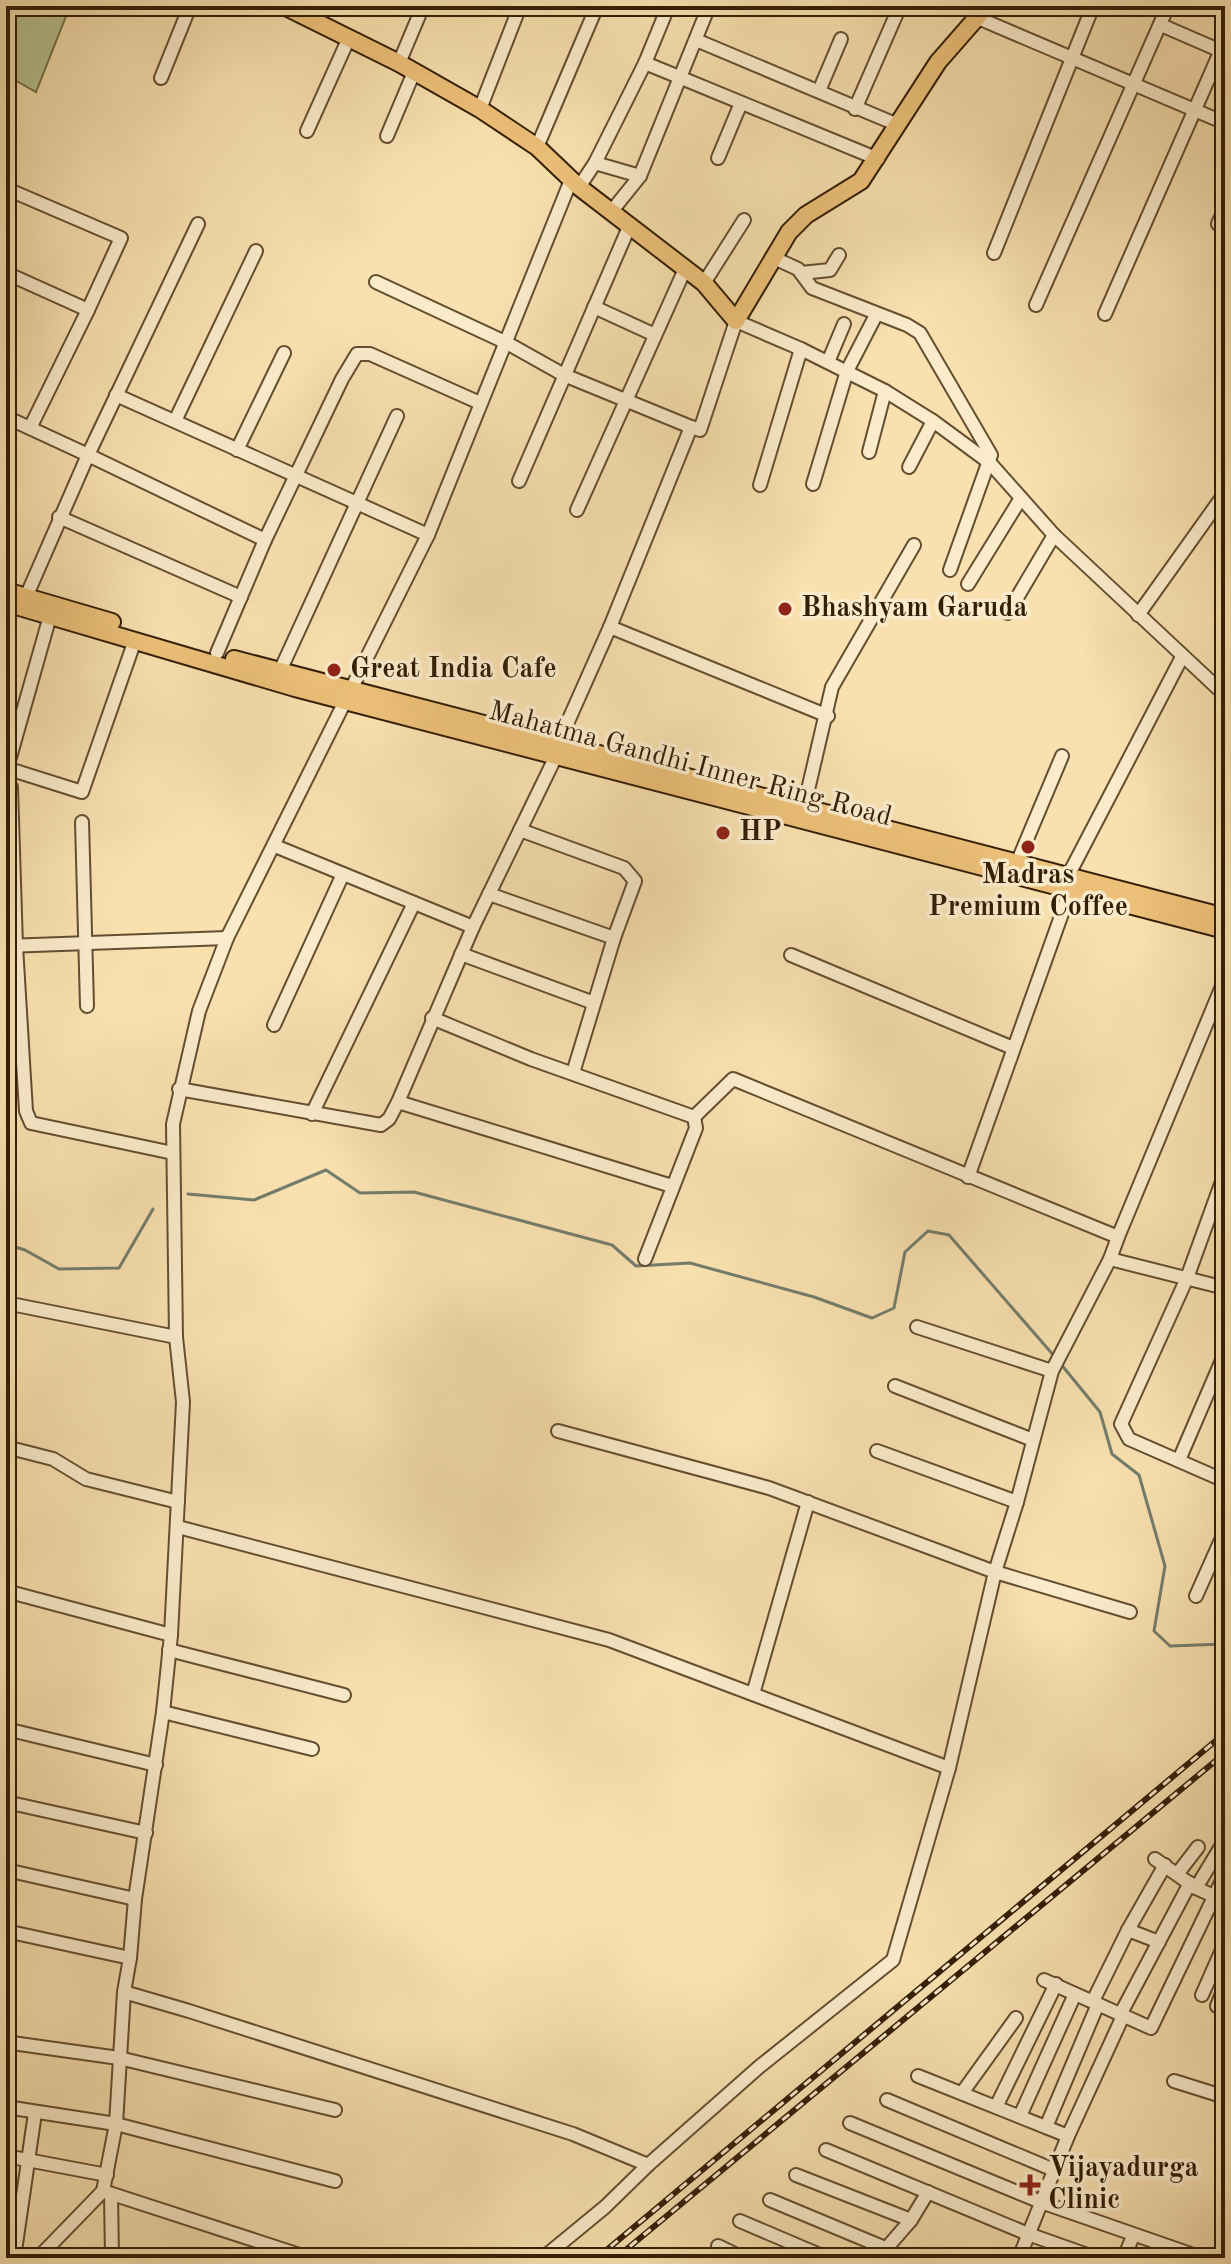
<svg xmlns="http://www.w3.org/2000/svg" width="1231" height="2264" font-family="'Old Standard TT',serif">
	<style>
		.green { fill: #b7c390; stroke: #75704b; stroke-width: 2 }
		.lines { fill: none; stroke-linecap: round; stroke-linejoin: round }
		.stream { stroke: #737d6b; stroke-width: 3 }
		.minor-casing { stroke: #644e30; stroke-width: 16 }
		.major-casing { stroke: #331e06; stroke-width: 20 }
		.minor { stroke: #faebcb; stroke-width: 12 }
		.major { stroke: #ecc078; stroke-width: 16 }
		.rail-casing { stroke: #331e06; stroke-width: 6 }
		.rail { stroke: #faebcb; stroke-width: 3; stroke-dasharray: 9; stroke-linecap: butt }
		.poi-dot { fill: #8f2418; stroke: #faebcb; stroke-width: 3 }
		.labels { text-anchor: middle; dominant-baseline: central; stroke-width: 7; stroke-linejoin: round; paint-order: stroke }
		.poi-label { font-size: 28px; font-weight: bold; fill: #331e06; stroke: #faebcb; text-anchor: start }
		.street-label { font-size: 28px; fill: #331e06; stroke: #faebcb }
	</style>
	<rect width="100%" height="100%" fill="#f8e0af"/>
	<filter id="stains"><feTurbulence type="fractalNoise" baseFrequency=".0025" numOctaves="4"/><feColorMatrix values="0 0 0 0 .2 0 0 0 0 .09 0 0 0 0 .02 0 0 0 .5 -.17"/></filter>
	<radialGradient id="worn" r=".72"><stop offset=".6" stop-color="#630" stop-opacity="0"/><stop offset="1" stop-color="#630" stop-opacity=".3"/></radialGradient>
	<polygon class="green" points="6,6 70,6 36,92 6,75"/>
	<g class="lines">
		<g class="stream">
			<polyline points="188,1194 254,1200 326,1170 360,1193 414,1192 612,1245 636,1266 690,1263 814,1297 872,1318 894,1308 905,1252 928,1231 949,1235 1055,1357"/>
			<polyline points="6,1244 25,1250 59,1269 119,1268 153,1209"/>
			<polyline points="1060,1363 1100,1412 1112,1454 1139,1475 1165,1566 1154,1631 1170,1646 1225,1644"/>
		</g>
		<defs>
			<g id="minor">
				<polyline points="978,18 1225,123"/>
				<polyline points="1161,25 1221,51"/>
				<polyline points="696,40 898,125"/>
				<polyline points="399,63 423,6"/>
				<polyline points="645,63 668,7"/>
				<polyline points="161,78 190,6"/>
				<polyline points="819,91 841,39"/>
				<polyline points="480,109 520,6"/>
				<polyline points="855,109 900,6"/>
				<polyline points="307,131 348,40"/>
				<polyline points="387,136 414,72"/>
				<polyline points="537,147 597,6"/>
				<polyline points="718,158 741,103"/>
				<polyline points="595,163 640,176"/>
				<polyline points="579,187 595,163 645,63 878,159"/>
				<polyline points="14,192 121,238 88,310"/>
				<polyline points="611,212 640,176 709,6"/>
				<polyline points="198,224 88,455 265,540 342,379 357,354 370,354 480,403"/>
				<polyline points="1218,224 1225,208"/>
				<polyline points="994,253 1093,6"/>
				<polyline points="774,258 798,269 812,288 907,325 920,333 991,455 950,570"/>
				<polyline points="6,273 88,310 30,428"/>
				<polyline points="801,273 830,270 839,255"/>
				<polyline points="376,282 507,343 564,375 691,427 610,627 558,744"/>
				<polyline points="704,283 744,220"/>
				<polyline points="1036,305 1168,6"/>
				<polyline points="594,307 655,335"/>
				<polyline points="1105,314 1225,41"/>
				<polyline points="828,362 844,324"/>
				<polyline points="116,395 428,535"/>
				<polyline points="6,417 88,455 26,597"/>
				<polyline points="175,421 256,251"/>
				<polyline points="691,427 700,430 736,321 801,349 885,391 933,421 990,463 1054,535 1225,695"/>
				<polyline points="237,450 284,353"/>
				<polyline points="869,452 885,391"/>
				<polyline points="909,467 933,421"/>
				<polyline points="519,481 629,227"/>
				<polyline points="813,484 847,371 876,315"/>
				<polyline points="760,485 801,349"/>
				<polyline points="577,510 685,269"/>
				<polyline points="59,517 241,597"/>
				<polyline points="968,584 1021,498"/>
				<polyline points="1008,613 1054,535"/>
				<polyline points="1138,615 1225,493"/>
				<polyline points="610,627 828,716"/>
				<polyline points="217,653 265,540"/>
				<polyline points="280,671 397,416"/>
				<polyline points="6,768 82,792 135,640"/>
				<polyline points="7,768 50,616"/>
				<polyline points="11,787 16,946 26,1111 31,1123 173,1153"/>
				<polyline points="804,807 832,687 914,545"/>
				<polyline points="82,822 87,1006"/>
				<polyline points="1017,863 1062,756"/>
				<polyline points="1068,876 1182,657"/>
				<polyline points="489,894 614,938 635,881 624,868 520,830"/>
				<polyline points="473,927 556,756"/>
				<polyline points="6,946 227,938"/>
				<polyline points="461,954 594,1003"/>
				<polyline points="791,955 1013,1048"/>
				<polyline points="432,1018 531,1059 694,1117 696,1128 645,1259"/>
				<polyline points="274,1025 343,874"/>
				<polyline points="573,1073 614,938"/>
				<polyline points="179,1089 381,1125 389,1119 398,1102 473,927 275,846"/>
				<polyline points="398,1102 672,1186"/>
				<polyline points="312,1114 414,903"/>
				<polyline points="1225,1173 1187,1278 1121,1424 1129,1439 1225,1481"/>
				<polyline points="968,1177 1070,891"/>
				<polyline points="1118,1237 1225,979"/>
				<polyline points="1110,1259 1225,1288"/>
				<polyline points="6,1303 176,1337"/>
				<polyline points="917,1327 1052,1371"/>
				<polyline points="895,1386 1033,1440"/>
				<polyline points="558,1431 769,1488 995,1572 1130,1612"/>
				<polyline points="6,1447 53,1459 86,1479 178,1502"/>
				<polyline points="877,1451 1017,1502"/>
				<polyline points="1179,1460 1225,1353"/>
				<polyline points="178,1527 609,1640 949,1768 995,1572 1017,1502 1052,1371 1110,1259 1118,1237 733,1079 694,1117"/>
				<polyline points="6,1591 171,1635"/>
				<polyline points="1196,1596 1225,1531"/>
				<polyline points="169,1650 344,1695"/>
				<polyline points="753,1694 808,1502"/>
				<polyline points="163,1712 312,1749"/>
				<polyline points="6,1729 156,1765"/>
				<polyline points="6,1802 146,1833"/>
				<polyline points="1155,1859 1196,1888 1225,1901"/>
				<polyline points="6,1870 135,1899"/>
				<polyline points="1178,1873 1198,1847"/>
				<polyline points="1196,1888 1225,1840"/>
				<polyline points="1128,1930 1159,1942"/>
				<polyline points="6,1931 130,1958"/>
				<polyline points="1044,1980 1151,2028 1225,1874"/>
				<polyline points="124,1992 189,2011 573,2134 648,2165"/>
				<polyline points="1202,1995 1225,1943"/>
				<polyline points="1093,2001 1128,1930 1165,1865"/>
				<polyline points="1217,2006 1225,1986"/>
				<polyline points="1120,2015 1190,1883"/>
				<polyline points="12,2043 119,2058 335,2110"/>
				<polyline points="918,2076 1068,2136"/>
				<polyline points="1174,2081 1225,2097"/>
				<polyline points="962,2093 1016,2018"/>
				<polyline points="887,2100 1054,2170"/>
				<polyline points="6,2107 116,2124 335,2181"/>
				<polyline points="996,2107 1056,1984"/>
				<polyline points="1020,2116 1075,1994"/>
				<polyline points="850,2123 1041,2202 1202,2258"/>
				<polyline points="1046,2127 1098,2004"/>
				<polyline points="826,2150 1028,2234 1096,2258"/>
				<polyline points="6,2156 107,2175"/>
				<polyline points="796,2175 911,2220"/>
				<polyline points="103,2191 309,2258"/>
				<polyline points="111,2194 112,2258"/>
				<polyline points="770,2200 885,2248"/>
				<polyline points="740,2221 827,2258"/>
				<polyline points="718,2246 743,2258"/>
				<polyline points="14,2258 35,2113"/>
				<polyline points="38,2258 103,2191 116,2124 124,1992 130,1958 135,1899 163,1712 171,1635 183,1402 176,1337 173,1124 199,1011 227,938 428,535 571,180"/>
				<polyline points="543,2258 605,2207 648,2165 759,2067 893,1960 949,1768"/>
				<polyline points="878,2258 911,2220 928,2192"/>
				<polyline points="1019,2258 1068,2136 1123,2016"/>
				<polyline points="1124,2258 1133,2236"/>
			</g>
			<g id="major">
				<polyline points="284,6 399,63 480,109 537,147 579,187 704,283 736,321 789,232 806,215 861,181 938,62 987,6"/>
				<polyline points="6,591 112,622"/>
				<polyline points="6,603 295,688 1225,930"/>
				<polyline points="234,659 1225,917"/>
			</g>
		</defs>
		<use href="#minor" class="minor-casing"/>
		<use href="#major" class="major-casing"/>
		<use href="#minor" class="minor"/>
		<use href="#major" class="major"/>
		<defs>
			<g id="rail">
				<polyline points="597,2258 1225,1733"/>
				<polyline points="616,2258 1225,1753"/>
			</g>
		</defs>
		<use href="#rail" class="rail-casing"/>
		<use href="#rail" class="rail"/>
	</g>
	<g class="poi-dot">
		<circle cx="785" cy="609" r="8"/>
		<circle cx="334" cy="670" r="8"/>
		<circle cx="723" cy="833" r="8"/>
		<circle cx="1028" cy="847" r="8"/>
		<path d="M1026 2173h8v8h8v8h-8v8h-8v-8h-8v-8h8z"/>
	</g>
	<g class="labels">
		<g class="poi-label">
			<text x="801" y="609">Bhashyam Garuda</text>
			<text x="350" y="670">Great India Cafe</text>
			<text x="739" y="833">HP</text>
			<text x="1028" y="876" text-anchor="middle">Madras<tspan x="1028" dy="32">Premium Coffee</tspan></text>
			<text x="1048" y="2169">Vijayadurga<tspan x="1048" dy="32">Clinic</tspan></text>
		</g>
		<g class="street-label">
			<text transform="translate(690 765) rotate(15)">Mahatma Gandhi Inner Ring Road</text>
		</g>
	</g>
	<rect width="1231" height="2264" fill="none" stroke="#f8e0af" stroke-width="32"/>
	<rect x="8" y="8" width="1215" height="2248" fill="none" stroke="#331e06" stroke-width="4"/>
	<rect x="16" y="16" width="1199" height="2232" fill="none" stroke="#331e06" stroke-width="2"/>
	<rect width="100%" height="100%" filter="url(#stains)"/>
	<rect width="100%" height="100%" fill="url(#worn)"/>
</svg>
